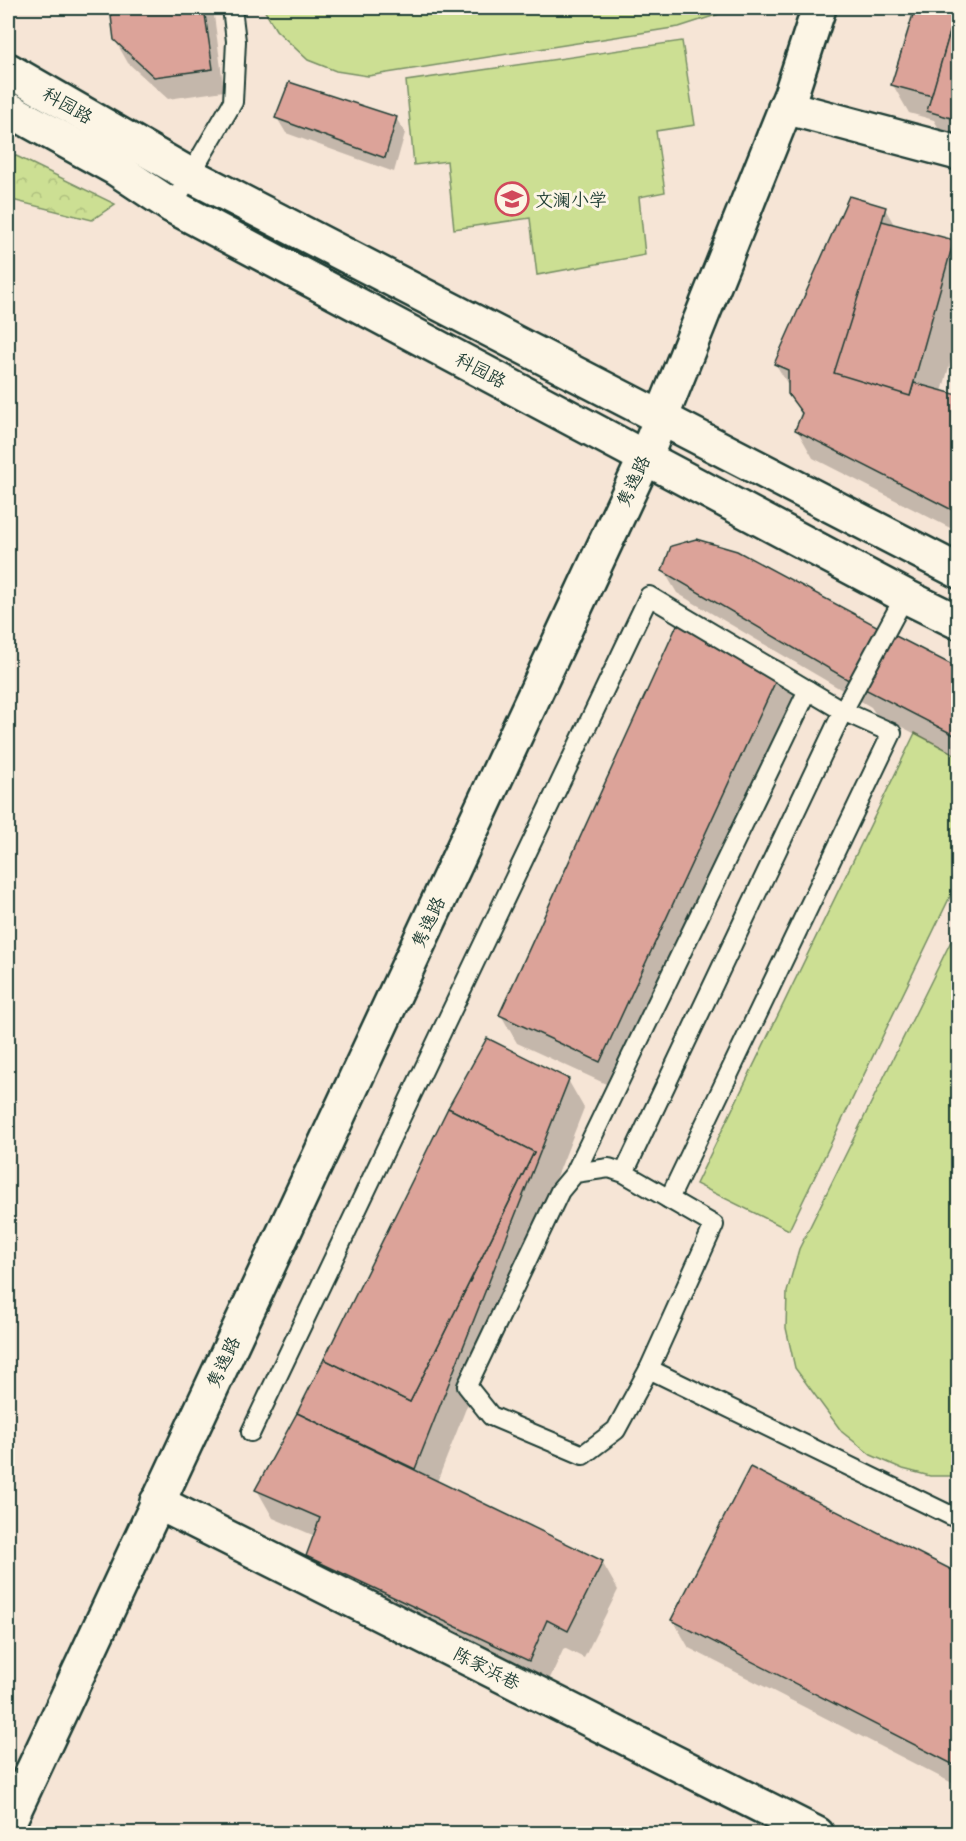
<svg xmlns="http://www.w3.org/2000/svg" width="966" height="1841" font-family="'Patrick Hand','LXGW WenKai TC',sans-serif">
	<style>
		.forest { fill: url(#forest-crowns); stroke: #768e64; stroke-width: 1.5 }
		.park { fill: #ccdf93; stroke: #768e64; stroke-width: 1.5 }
		.shadow { fill: #0003 }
		.building { fill: #dca399; stroke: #1f3d34; stroke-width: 1.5 }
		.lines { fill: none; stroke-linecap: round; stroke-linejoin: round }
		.lane-casing { stroke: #1f3d34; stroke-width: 22 }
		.street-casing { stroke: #1f3d34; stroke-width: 38 }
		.secondary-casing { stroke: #1f3d34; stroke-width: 38 }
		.lane { stroke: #fcf5e5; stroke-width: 18 }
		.street { stroke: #fcf5e5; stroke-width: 33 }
		.secondary { stroke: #fcf5e5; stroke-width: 33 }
		.labels { text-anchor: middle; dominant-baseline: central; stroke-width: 6; stroke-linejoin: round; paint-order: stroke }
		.street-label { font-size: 18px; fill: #1f3d34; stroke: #fcf5e5 }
		.poi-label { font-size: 18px; fill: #1f3d34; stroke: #fcf5e5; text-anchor: start }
	</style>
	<defs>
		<pattern id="forest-crowns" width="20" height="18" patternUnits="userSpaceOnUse" patternTransform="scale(1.5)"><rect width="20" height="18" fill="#ccdf93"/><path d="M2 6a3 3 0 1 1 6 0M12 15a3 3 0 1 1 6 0" fill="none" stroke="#afc07f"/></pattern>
	</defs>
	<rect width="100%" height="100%" fill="#f6e5d6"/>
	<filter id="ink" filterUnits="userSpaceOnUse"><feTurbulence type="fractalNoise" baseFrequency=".0167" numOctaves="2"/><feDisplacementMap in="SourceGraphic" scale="12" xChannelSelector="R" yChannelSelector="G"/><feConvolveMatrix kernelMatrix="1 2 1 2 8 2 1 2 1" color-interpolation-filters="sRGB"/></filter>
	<g filter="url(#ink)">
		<polygon class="forest" points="8,152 115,204 92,220 8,199"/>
		<g class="park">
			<polygon points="263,8 728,8 719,14 679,27 368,76 336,71 308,60 276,30"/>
			<polygon points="682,41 695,125 656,131 665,192 639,197 645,255 537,275 530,218 454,229 447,161 414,165 406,81"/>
			<polygon points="915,733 958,756 958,880 789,1230 696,1184"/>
			<polygon points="958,927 958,1476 930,1476 903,1469 871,1455 842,1432 795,1368 786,1328 787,1292 799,1249"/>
		</g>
		<g class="shadow">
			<polygon points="112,8 213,8 224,91 168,99 128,63 115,40"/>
			<polygon points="917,8 958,8 958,150 950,148 934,120 909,113 893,85"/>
			<polygon points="277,118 396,118 405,133 394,172 286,133"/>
			<polygon points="885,209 895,226 953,242 958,250 958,335 942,392 958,397 958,532 813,458 797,430 802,416 790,394 790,388 775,363"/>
			<polygon points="664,571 886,632 958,670 958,756 875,713 871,707 677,593"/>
			<polygon points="783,664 799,692 617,1089 517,1043 501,1015"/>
			<polygon points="568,1080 584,1108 437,1482 602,1562 618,1590 584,1658 564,1648 545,1689 324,1584 307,1556 315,1536 273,1518 257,1490 298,1413"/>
			<polygon points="750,1469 958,1575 958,1786 689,1648 673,1620"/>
		</g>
		<g class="building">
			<polygon points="110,8 204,8 213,69 154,77 114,40"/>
			<polygon points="915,8 957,8 932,96 891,85"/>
			<polygon points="957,8 958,8 958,120 927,111"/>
			<polygon points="289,82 397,117 385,158 275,118"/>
			<polygon points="849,196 886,207 882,221 910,396 914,383 958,395 958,513 795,430 802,413 788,394 788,370 774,364"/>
			<polygon points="882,221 954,240 910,396 834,373"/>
			<polygon points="696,539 737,551 886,631 857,685 662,571 671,546"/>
			<polygon points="682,614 784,663 600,1062 499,1015"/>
			<polygon points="886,631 958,668 958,737 857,685"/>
			<polygon points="487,1038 569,1079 415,1469 297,1413 324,1359 410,1402 534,1152 448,1108"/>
			<polygon points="448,1108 534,1152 410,1402 324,1359"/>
			<polygon points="297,1413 603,1561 568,1631 547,1620 529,1661 306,1556 320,1518 255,1490"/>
			<polygon points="750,1467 958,1573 958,1767 671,1620"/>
		</g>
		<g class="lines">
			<defs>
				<g id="lane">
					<polyline points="172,206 233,102 236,41 232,8"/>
					<polyline points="575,1173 808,690"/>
					<polyline points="624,1173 714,1225 649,1369 616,1430 583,1455 491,1416 467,1386 560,1191 575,1173 609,1168 624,1173 843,711 905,596"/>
					<polyline points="649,1369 958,1519"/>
					<polyline points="251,1432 649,596 843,711 892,733 669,1199"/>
				</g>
				<g id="street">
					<polyline points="785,107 958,153"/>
					<polyline points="157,1502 817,1834"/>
					<polyline points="8,1824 645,458 791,94 819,8"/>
				</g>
				<g id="secondary">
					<polyline points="8,70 190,175 958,571"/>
					<polyline points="8,109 115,168 172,206 905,596 958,622"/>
				</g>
			</defs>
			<use href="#lane" class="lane-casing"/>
			<use href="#street" class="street-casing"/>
			<use href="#secondary" class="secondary-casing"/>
			<use href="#lane" class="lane"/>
			<use href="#street" class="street"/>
			<use href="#secondary" class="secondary"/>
		</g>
	</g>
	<defs>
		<symbol id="school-ring" viewBox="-11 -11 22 22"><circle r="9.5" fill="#fcf5e5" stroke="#d1495b" stroke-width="1.5"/><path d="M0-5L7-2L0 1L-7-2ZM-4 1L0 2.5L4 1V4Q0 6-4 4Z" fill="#d1495b"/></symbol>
	</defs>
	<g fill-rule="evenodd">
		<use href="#school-ring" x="493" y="180" width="38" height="38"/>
	</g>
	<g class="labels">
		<g class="street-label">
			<text transform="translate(68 105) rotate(30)">科园路</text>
			<text transform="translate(481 370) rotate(28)">科园路</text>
			<text transform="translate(633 481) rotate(-65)">隽逸路</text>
			<text transform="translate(428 922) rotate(-65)">隽逸路</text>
			<text transform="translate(223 1362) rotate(-65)">隽逸路</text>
			<text transform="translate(487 1668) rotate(27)">陈家浜巷</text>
		</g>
		<g class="poi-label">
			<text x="535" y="199">文澜小学</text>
		</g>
	</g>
	<rect width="966" height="1841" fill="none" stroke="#fcf5e5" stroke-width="30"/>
	<rect x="15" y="15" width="936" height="1811" fill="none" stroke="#1f3d34" stroke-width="2" filter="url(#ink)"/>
</svg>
